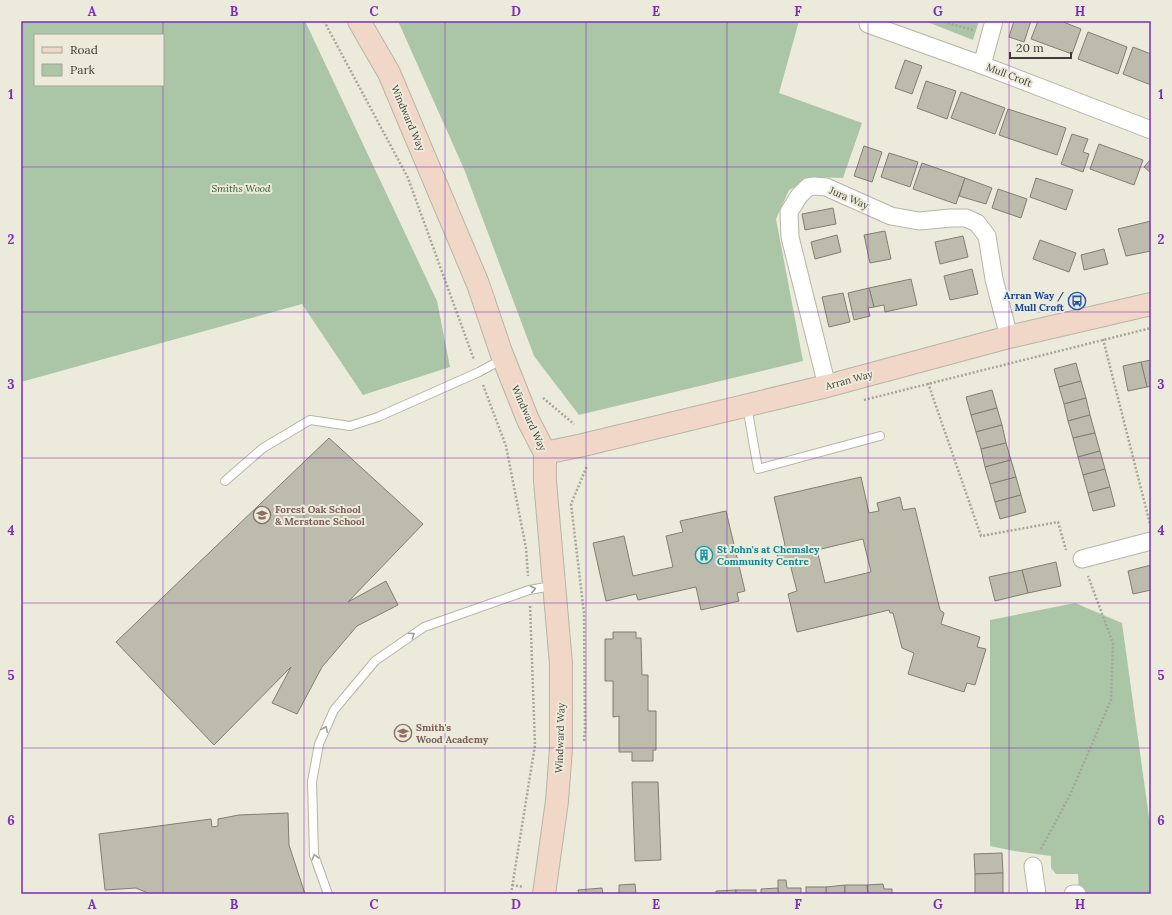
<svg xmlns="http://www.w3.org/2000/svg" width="1172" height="915" font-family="Lora,serif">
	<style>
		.green { fill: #abc5a7; fill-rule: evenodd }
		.building { fill: #bdbbac; stroke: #817f71; fill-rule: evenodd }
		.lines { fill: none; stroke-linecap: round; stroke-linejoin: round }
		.lane-casing { stroke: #b7b5a6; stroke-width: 10 }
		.street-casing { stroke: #b7b5a6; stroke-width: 19 }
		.secondary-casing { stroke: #b7b5a6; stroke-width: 24 }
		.path { stroke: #a7a69a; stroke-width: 2.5; stroke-dasharray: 2 2; stroke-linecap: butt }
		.lane { stroke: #fff; stroke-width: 8 }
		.street { stroke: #fff; stroke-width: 17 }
		.secondary { stroke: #f0d7c7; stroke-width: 22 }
		.oneway { stroke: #9e9e9b }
		.grid { fill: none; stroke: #7b2cbf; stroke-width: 1; stroke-opacity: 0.55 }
		.labels { text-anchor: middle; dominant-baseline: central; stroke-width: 4; stroke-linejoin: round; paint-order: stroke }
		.street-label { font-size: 10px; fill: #3e3d37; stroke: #eceada }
		.park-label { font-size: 10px; font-style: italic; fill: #275720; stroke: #eceada }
		.transit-label { font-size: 10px; font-weight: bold; fill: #164399; stroke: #eceada; text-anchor: end }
		.education-label { font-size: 10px; font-weight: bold; fill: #785e54; stroke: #eceada; text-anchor: start }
		.culture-label { font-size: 10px; font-weight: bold; fill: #0d838f; stroke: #eceada; text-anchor: start }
		.neatline { fill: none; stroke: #7b2cbf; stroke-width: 1.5 }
		.grid-label { font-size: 13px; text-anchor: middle; font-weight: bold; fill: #7b2cbf }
	</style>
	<rect width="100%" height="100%" fill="#eceada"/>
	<g class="green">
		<path d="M 21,21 L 305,21 L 437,301 L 450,367 L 363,395 L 302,304 L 21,382 ZM 35,35 L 163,35 L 163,85 L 35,85 Z"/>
		<polygon points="398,21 799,21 779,93 862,123 843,178 814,177 789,190 776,219 803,361 579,415 534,356 464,169"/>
		<polygon points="925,21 979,21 973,40"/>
		<polygon points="1075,603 1122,623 1151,832 1151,894 1079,894 1078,874 1056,874 1051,868 1051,856 1014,851 990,846 990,620"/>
	</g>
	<g class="building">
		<polygon points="1014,21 1031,21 1024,42 1009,37"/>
		<polygon points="1038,21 1061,21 1081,29 1072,54 1031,39"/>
		<polygon points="1088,32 1127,47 1118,74 1078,59"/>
		<polygon points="1133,47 1151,54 1151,85 1123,74"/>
		<polygon points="905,60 922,66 912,94 895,88"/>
		<polygon points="926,81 956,91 947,119 917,108"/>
		<polygon points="961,92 1005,108 995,134 951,118"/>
		<polygon points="1008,109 1066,128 1057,155 999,135"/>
		<polygon points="1072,134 1088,139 1083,152 1089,154 1083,172 1061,164"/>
		<polygon points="1099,144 1143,160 1134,185 1090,169"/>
		<polygon points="864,146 882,152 872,182 854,176"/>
		<polygon points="889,153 918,162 910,187 881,177"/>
		<polygon points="1151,159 1151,173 1144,167"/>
		<polygon points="922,163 965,178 956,204 913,189"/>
		<polygon points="965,178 992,188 986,204 959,196"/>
		<polygon points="1036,178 1073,190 1066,210 1030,197"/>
		<polygon points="998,189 1027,199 1021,218 992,208"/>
		<polygon points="833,208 836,224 805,230 802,214"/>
		<polygon points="1151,221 1151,251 1126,256 1118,229"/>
		<polygon points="885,231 891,259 870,263 864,235"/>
		<polygon points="837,235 841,252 815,259 811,242"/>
		<polygon points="963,236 968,257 940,264 935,242"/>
		<polygon points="1040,240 1076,253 1069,272 1033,259"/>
		<polygon points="1104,249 1108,264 1084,270 1081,255"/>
		<polygon points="972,269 978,294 950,300 944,276"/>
		<polygon points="911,279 917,305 885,312 884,305 874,307 869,288"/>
		<polygon points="869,288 874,307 868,308 870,316 854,320 848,293"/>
		<polygon points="843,293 850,322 829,327 822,297"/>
		<polygon points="1151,360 1151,386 1147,387 1141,362"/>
		<polygon points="1141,362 1147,387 1128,391 1123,366"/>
		<polygon points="1076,363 1081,381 1059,387 1054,369"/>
		<polygon points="1081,381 1086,398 1064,404 1059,387"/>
		<polygon points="992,390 997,408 971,415 966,397"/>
		<polygon points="1086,398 1090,415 1068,421 1064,404"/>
		<polygon points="997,408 1002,425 976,432 971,415"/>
		<polygon points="1090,415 1095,433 1073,438 1068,421"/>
		<polygon points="1002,425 1006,443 981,449 976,432"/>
		<polygon points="1095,433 1100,451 1078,457 1073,438"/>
		<polygon points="329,438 423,524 348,602 386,581 398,605 357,626 322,667 297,714 272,703 291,667 214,745 116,642"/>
		<polygon points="1006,443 1011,460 985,467 981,449"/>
		<polygon points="1100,451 1105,469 1083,475 1078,457"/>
		<polygon points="1011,460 1016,477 990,484 985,467"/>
		<polygon points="1105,469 1110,487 1088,493 1083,475"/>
		<path d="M 861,477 L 869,513 L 879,511 L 877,503 L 900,497 L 903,510 L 915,508 L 940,610 L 944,613 L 941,624 L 980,637 L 977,647 L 986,649 L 975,685 L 967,683 L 964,692 L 908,674 L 914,653 L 902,648 L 893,613 L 890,613 L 889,610 L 797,632 L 788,594 L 797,591 L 790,564 L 780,566 L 775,547 L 785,545 L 774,497 ZM 863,539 L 871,572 L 825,583 L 817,550 Z"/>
		<polygon points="1016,477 1021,495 995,502 990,484"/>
		<polygon points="1110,487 1115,506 1093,511 1088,493"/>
		<polygon points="1021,495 1026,512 1000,519 995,502"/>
		<polygon points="726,511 745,591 737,593 739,601 701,610 696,587 638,600 636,594 606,601 593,543 624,536 633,576 673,567 666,536 683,532 680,521"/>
		<polygon points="1056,562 1061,586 1028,593 1022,570"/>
		<polygon points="1151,565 1151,590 1133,594 1128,571"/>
		<polygon points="1022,570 1028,593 995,601 989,577"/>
		<polygon points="613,632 636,632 636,638 641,638 642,675 648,675 648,711 656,711 656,750 653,750 653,761 632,761 632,752 619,752 619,716 613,717 613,681 605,681 605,639 613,639"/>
		<polygon points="632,782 658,782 661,860 635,861"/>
		<polygon points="288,813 289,845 305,894 150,894 136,888 105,890 99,834 211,819 212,827 218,826 218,819 239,815"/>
		<polygon points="1002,853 1003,873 975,874 974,854"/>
		<polygon points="1003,873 1003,894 975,894 975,874"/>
		<polygon points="778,880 786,880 787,888 801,888 801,894 778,894"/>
		<polygon points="635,884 636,894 619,894 619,885"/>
		<polygon points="883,884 884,889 892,889 892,894 868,894 867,885"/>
		<polygon points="845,885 845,894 826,894 826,887"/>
		<polygon points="845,885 867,885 868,894 845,894"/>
		<rect x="806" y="887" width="20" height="7"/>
		<polygon points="602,888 603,894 579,894 578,890"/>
		<polygon points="778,888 778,894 761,894 761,889"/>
		<polygon points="736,890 736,894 716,894 716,891"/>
		<rect x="736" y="890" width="20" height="4"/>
	</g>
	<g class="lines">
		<defs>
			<g id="lane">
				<polyline points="747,406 758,469 880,436"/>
				<polyline points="225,481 263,448 310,420 350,426 378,417 479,372 503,359"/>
				<polyline points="328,894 314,855 312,782 319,744 334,710 375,661 424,627 529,590 552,586"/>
			</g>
			<g id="street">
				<polyline points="869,21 868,24 982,65 1151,130"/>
				<polyline points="982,65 994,21"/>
				<polyline points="827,386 790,237 789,212 799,196 808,187 814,186 826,187 891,216 919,221 951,218 966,218 977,223 987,236 994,279 1009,337"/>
				<polyline points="1082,559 1151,541"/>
				<polyline points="1033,866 1037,894"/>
				<polyline points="1073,894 1077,894"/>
			</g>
			<g id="secondary">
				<polyline points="359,21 389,73 478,284 501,352 528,420 545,453 545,481 561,664 561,748 557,801 544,894"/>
				<polyline points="545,453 583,445 827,386 1009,337 1151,304"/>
			</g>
		</defs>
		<use href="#lane" class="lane-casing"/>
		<use href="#street" class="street-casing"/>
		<use href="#secondary" class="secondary-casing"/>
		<g class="path">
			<polyline points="324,21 408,178 474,360"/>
			<polyline points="940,21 973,30"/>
			<polyline points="1103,339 1150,524"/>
			<polyline points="928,383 981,536 1058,522 1066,550"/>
			<polyline points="483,385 506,446 526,548 528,576"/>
			<polyline points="543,398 574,424"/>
			<polyline points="864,400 1151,328"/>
			<polyline points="584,741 585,729 584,613 571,504 587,466"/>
			<polyline points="1041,849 1070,795 1111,700 1113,643 1088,576"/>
			<polyline points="512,885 524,887"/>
			<polyline points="511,894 535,745 530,605"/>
		</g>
		<use href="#lane" class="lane"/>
		<use href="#street" class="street"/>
		<use href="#secondary" class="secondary"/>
	</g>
	<defs><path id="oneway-chevron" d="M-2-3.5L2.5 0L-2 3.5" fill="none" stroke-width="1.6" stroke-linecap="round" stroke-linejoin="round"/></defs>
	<g class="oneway">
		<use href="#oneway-chevron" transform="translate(533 589) rotate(-12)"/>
		<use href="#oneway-chevron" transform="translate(412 635) rotate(-34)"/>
		<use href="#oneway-chevron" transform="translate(325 729) rotate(-67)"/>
		<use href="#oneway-chevron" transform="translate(315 857) rotate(-104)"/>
	</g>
	<path class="grid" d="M 163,21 L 163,35M 304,21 L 304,894M 445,21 L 445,894M 586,21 L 586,894M 727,21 L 727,894M 868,21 L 868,894M 1009,21 L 1009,894M 163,35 L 163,85M 163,85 L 163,894M 21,167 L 1151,167M 21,312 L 1151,312M 21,458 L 1151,458M 21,603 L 1151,603M 21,748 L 1151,748"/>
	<defs>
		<symbol id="bus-ring" viewBox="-11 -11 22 22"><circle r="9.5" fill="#eceada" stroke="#1a4fb4" stroke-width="1.5"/><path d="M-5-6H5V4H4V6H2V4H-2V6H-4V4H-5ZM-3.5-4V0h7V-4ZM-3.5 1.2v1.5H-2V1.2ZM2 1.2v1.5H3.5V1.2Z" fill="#1a4fb4"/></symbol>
		<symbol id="school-ring" viewBox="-11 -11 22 22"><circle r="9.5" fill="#eceada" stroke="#8d6e63" stroke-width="1.5"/><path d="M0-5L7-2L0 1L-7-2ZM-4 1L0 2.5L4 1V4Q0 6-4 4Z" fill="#8d6e63"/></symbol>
		<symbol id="building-ring" viewBox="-11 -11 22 22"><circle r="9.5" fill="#eceada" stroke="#0f9aa8" stroke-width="1.5"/><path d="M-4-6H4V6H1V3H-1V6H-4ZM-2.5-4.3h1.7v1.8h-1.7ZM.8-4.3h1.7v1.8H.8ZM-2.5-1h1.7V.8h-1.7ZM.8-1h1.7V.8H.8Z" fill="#0f9aa8"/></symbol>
	</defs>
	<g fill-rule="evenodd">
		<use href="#bus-ring" x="1067" y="291" width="20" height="20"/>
		<use href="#school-ring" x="252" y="505" width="20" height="20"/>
		<use href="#building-ring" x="694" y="545" width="20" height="20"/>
		<use href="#school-ring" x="393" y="723" width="20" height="20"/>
	</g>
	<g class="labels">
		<g class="street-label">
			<text transform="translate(1009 75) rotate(21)">Mull Croft</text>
			<text transform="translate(408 118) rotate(67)">Windward Way</text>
			<text transform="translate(849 198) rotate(23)">Jura Way</text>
			<text transform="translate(849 380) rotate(-15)">Arran Way</text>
			<text transform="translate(529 418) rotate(66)">Windward Way</text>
			<text transform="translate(560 738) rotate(-88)">Windward Way</text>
		</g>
		<g class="park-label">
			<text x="241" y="188">Smiths Wood</text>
		</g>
		<g class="transit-label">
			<text x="1064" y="295">Arran Way /<tspan x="1064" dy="12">Mull Croft</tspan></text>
		</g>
		<g class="education-label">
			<text x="275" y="509">Forest Oak School<tspan x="275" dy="12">&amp; Merstone School</tspan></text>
			<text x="416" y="727">Smith's<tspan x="416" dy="12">Wood Academy</tspan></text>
		</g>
		<g class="culture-label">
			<text x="717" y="549">St John's at Chemsley<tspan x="717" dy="12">Community Centre</tspan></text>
		</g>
	</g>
	<rect width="1172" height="915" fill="none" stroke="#eceada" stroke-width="44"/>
	<rect x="34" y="34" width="130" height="52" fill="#eceada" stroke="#a6a599"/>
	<rect x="42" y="47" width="20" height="6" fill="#f0d7c7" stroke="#a6a599"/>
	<text x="70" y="54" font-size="12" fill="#3e3d37">Road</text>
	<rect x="42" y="64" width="20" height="12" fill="#abc5a7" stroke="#a6a599"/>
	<text x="70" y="74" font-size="12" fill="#3e3d37">Park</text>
	<path d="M1010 52v6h61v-6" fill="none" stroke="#3e3d37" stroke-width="2"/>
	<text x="1016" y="52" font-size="12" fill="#3e3d37" stroke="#eceada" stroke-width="3" paint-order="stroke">20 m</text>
	<rect x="22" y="22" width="1128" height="871" class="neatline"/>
	<g class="grid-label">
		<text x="92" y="16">A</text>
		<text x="234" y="16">B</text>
		<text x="374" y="16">C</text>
		<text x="516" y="16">D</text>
		<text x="656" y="16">E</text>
		<text x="798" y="16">F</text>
		<text x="938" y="16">G</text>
		<text x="1080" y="16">H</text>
		<text x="11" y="99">1</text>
		<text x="1161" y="99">1</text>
		<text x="11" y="244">2</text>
		<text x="1161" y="244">2</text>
		<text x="11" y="389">3</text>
		<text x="1161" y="389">3</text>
		<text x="11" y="535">4</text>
		<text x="1161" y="535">4</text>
		<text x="11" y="680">5</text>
		<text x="1161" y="680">5</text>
		<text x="11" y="825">6</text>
		<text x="1161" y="825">6</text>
		<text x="92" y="909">A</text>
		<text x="234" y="909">B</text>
		<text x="374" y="909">C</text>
		<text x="516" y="909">D</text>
		<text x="656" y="909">E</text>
		<text x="798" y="909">F</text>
		<text x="938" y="909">G</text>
		<text x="1080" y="909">H</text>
	</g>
</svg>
